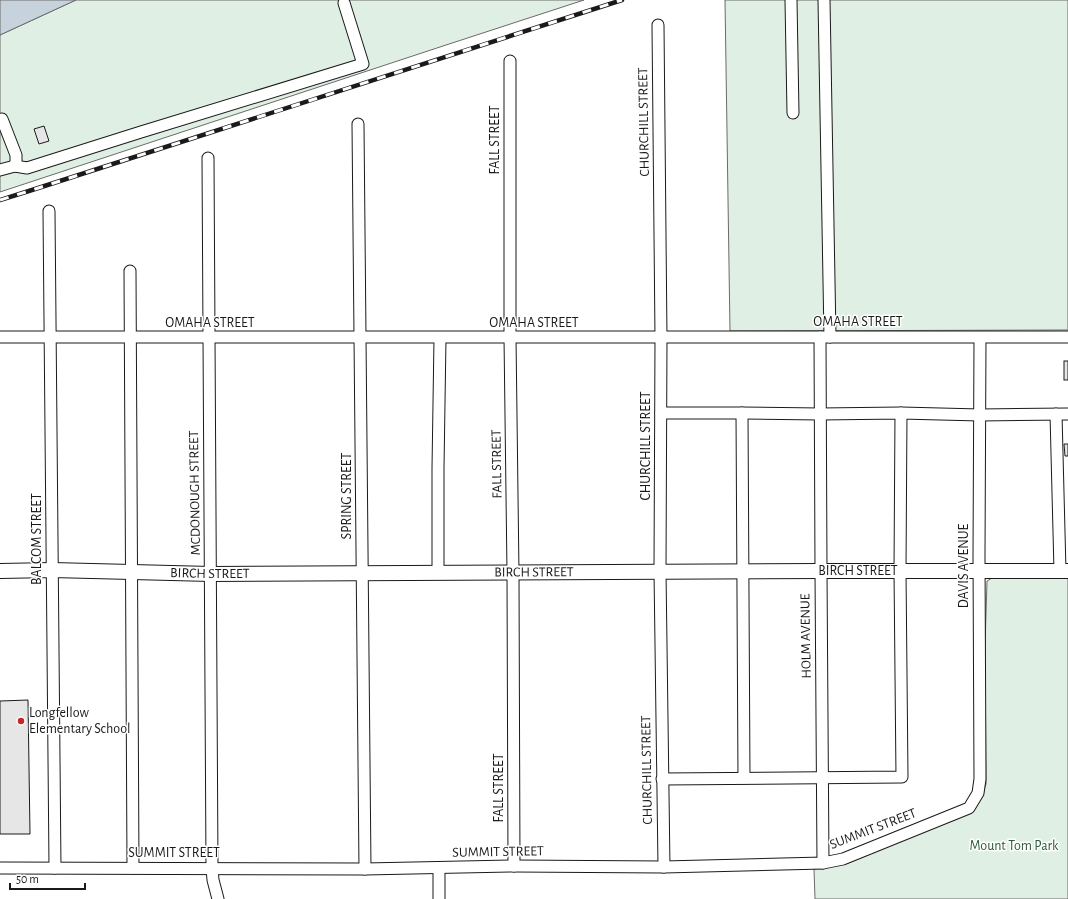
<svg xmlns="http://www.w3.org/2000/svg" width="1068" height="899" font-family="'Alegreya Sans',sans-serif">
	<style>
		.green { fill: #e0efe3; stroke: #6a6a6a }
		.water { fill: #c6d2dc; stroke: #6a6a6a }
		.building { fill: #e6e6e6; stroke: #1a1a1a }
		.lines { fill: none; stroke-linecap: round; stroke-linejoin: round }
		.minor-casing { stroke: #1a1a1a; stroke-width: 13 }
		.major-casing { stroke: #1a1a1a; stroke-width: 16 }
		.minor { stroke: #fff; stroke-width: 11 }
		.major { stroke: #fff; stroke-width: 14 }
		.rail-casing { stroke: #1a1a1a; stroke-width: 4.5 }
		.rail { stroke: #fff; stroke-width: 3; stroke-dasharray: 9; stroke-linecap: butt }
		.poi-dot { fill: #c62828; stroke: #fff; stroke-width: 1.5 }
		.labels { text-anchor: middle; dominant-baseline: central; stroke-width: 3; stroke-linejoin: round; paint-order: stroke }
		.street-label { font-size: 14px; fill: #1a1a1a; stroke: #fff }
		.poi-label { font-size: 14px; fill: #1a1a1a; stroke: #fff; text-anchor: start }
		.park-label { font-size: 14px; fill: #2b5a34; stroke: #fff }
	</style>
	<rect width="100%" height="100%" fill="#fff"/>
	<g class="green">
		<polygon points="76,0 584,0 446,45 0,192 0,35"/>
		<polygon points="725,0 1068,0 1068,330 730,331"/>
		<path d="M 1068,577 L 1068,899 L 815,899 L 814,869 L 824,868 L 848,863 L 973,810 C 980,803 983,794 986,784 L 985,646 L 987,581 L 992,578 Z"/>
	</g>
	<polygon class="water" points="0,0 76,0 0,35"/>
	<g class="building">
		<polygon points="44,126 49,141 39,144 34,129"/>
		<rect x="1064" y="361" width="4" height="19"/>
		<polygon points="1064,444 1068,444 1068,456 1065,456"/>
		<polygon points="28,700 30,834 0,834 0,701"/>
	</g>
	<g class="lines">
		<defs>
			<g id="minor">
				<polyline points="791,0 793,113"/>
				<polyline points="824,0 830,337"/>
				<polyline points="658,25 661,338 660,571 664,867"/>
				<polyline points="510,61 510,337 513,573 514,866"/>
				<polyline points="2,119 16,155 16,161 15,166"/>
				<polyline points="358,124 365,869"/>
				<polyline points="208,158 212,868 213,880 218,899"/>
				<polyline points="0,170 15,166 27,168 141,132 363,64 344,3"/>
				<polyline points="49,211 55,868"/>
				<polyline points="130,271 133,868"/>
				<polyline points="0,337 1068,337"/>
				<polyline points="820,337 821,571 823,863"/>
				<polyline points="661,413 742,413 820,414 901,413 980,415 1068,414"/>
				<polyline points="742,413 744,778"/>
				<polyline points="1056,414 1060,571"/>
				<polyline points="438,573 438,468 440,338"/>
				<polyline points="662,779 902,777 900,571 901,413"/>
				<polyline points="0,868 365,869 514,866 664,867 823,863 843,859 969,808 978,793 980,779 979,556 980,338"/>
				<polyline points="439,868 439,899"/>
			</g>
			<g id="major">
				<path id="s1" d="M 0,571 L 52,570 L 211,574 L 821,571 L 1068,571"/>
			</g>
		</defs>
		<use href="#minor" class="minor-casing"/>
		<use href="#major" class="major-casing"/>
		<use href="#minor" class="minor"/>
		<use href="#major" class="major"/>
		<defs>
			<polyline id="rail" points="0,200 32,190 622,0"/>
		</defs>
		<use href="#rail" class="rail-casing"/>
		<use href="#rail" class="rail"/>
	</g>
	<circle class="poi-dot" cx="21" cy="721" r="4"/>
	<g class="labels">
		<g class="street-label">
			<text transform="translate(644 122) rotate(-91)">CHURCHILL STREET</text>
			<text transform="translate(495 140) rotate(-90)">FALL STREET</text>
			<text x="858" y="322">OMAHA STREET</text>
			<text x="210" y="323">OMAHA STREET</text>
			<text x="534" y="323">OMAHA STREET</text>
			<text transform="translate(646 446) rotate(-90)">CHURCHILL STREET</text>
			<text transform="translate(497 464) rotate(-91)">FALL STREET</text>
			<text transform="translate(195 493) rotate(-91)">MCDONOUGH STREET</text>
			<text transform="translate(347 496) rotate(-90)">SPRING STREET</text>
			<text transform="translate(37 539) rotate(-90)">BALCOM STREET</text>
			<text transform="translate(964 566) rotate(-90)">DAVIS AVENUE</text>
			<text stroke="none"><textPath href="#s1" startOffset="858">BIRCH STREET</textPath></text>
			<text stroke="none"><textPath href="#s1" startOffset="534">BIRCH STREET</textPath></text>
			<text stroke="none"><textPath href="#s1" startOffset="210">BIRCH STREET</textPath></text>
			<text transform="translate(806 636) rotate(-91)">HOLM AVENUE</text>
			<text transform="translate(647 770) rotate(-91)">CHURCHILL STREET</text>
			<text transform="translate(499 788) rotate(-90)">FALL STREET</text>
			<text transform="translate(873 829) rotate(-21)">SUMMIT STREET</text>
			<text transform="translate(498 852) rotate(-1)">SUMMIT STREET</text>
			<text x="174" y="853">SUMMIT STREET</text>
		</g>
		<g class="poi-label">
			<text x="29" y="713">Longfellow<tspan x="29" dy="16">Elementary School</tspan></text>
		</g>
		<g class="park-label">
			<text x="1014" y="846">Mount Tom Park</text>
		</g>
	</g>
	<path d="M10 883v6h75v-6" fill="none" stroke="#1a1a1a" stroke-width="2"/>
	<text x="16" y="883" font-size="12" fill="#1a1a1a" stroke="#ffffff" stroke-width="3" paint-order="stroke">50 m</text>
</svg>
